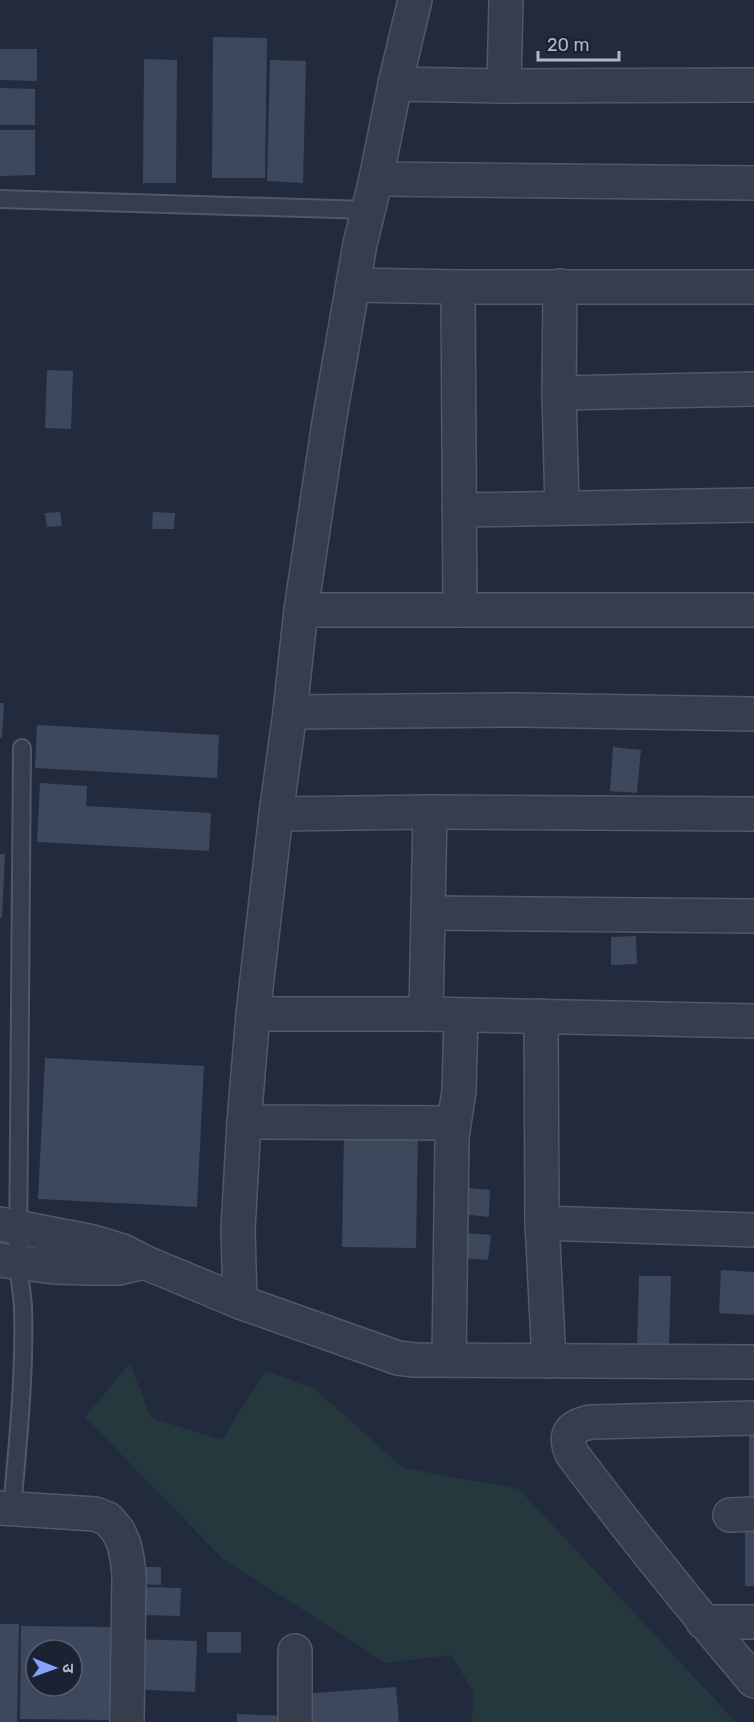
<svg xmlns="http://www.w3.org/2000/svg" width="754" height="1722" font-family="Rubik,'Noto Sans Devanagari',sans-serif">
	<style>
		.green { fill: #24383e }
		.building { fill: #3e485d; fill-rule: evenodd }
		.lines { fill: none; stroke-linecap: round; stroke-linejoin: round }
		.service-casing { stroke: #515868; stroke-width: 20 }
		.minor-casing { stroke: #515868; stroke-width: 36 }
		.service { stroke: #363d4d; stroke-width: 16 }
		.minor { stroke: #363d4d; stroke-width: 33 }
	</style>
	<rect width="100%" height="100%" fill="#222a3d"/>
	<polygon class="green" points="130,1363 151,1418 222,1440 265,1371 314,1388 403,1468 519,1489 736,1722 472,1722 473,1691 451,1655 386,1663 223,1559 85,1417"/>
	<g class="building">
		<polygon points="213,37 267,38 265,178 212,178"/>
		<polygon points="0,49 37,49 37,81 0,80"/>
		<polygon points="144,59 177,60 176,183 143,183"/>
		<polygon points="270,60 306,61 303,183 267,181"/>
		<polygon points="0,88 35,89 35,125 0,125"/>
		<polygon points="0,130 35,130 35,175 0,176"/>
		<polygon points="47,370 73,371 71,429 45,428"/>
		<polygon points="60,512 62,526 47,527 45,513"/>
		<polygon points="153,512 175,513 174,529 152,529"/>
		<polygon points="0,703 4,703 2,738 0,738"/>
		<polygon points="37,725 219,735 217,778 35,768"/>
		<polygon points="613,747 641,750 637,793 610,791"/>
		<polygon points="40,783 87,786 86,806 211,813 209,851 37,842"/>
		<polygon points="0,854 5,854 2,918 0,918"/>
		<polygon points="636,936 637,964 611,965 611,937"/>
		<polygon points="45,1058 204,1066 197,1207 38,1199"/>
		<polygon points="344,1133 418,1134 416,1248 342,1247"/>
		<polygon points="457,1187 490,1190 489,1217 454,1213"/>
		<polygon points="455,1232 491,1235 488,1260 453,1257"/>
		<polygon points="721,1270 754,1272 754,1315 719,1313"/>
		<polygon points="639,1276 671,1276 669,1347 637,1347"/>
		<rect x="749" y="1429" width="5" height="76"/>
		<rect x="745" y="1525" width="9" height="61"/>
		<polygon points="138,1567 161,1567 161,1585 138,1584"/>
		<polygon points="142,1587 181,1588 180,1616 141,1615"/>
		<polygon points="0,1624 19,1624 17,1722 0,1722"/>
		<path d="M 21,1626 L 111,1627 L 110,1720 L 20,1719 ZM 36,1650 L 72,1650 L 72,1686 L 36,1686 Z"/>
		<rect x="207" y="1632" width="34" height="21"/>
		<polygon points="131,1639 197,1641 195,1692 129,1689"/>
		<polygon points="396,1687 399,1722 303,1722 301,1694"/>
		<polygon points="237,1714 291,1716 290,1722 237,1722"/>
	</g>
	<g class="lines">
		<defs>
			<g id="service">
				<polyline points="0,199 368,210"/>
				<path d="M 12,1509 C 18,1442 25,1374 23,1307 C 22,1292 19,1276 18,1261 L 22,748"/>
			</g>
			<g id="minor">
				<polyline points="395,84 504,86 754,85"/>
				<polyline points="504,86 506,0"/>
				<polyline points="376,179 754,183"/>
				<polyline points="353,285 458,287 754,287"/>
				<polyline points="560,286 559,393 562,507"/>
				<polyline points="458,287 460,610"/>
				<polyline points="559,393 754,389"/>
				<polyline points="459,510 754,505"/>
				<polyline points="301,610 754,610"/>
				<polyline points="290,712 519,710 754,714"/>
				<polyline points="276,814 430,812 754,814"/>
				<polyline points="428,913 754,916"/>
				<polyline points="253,1014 426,1014 754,1021"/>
				<polyline points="426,1014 430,812"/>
				<polyline points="541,1016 542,1223 549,1361"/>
				<polyline points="244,1122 453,1123"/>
				<polyline points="542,1223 754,1230"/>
				<polyline points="0,1224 93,1242 123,1251 144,1262 240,1302 398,1358 415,1360 754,1362"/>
				<polyline points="0,1260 54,1267 90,1268 119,1268 144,1262"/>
				<polyline points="240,1302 238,1229 244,1122 253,1014 276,814 290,712 301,610 329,422 360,244 376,179 395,84 415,0"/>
				<polyline points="449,1359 452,1137 459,1091 461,1015"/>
				<path d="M 754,1418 L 591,1422 C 571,1426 563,1433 572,1454 C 630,1531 691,1607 754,1681"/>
				<polyline points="0,1508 95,1514 108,1519 118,1531 124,1544 127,1558 129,1574 127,1722"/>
				<polyline points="730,1515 754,1514"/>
				<polyline points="703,1622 754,1622"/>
				<polyline points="295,1722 295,1651"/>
			</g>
		</defs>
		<use href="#service" class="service-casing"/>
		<use href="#minor" class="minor-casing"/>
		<use href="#service" class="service"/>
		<use href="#minor" class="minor"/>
	</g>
	<g transform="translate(54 1668) rotate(91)"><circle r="28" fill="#1b2232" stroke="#575e6e" stroke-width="1.5"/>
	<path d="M0-4.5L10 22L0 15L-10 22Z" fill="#83a3fc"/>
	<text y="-9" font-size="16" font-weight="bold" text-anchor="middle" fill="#b2b8c9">उ</text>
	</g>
	<path d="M538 51v9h81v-9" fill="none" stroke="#b2b8c9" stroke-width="3"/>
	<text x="547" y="51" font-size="18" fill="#b2b8c9" stroke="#1b2232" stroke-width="4.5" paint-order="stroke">20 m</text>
</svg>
